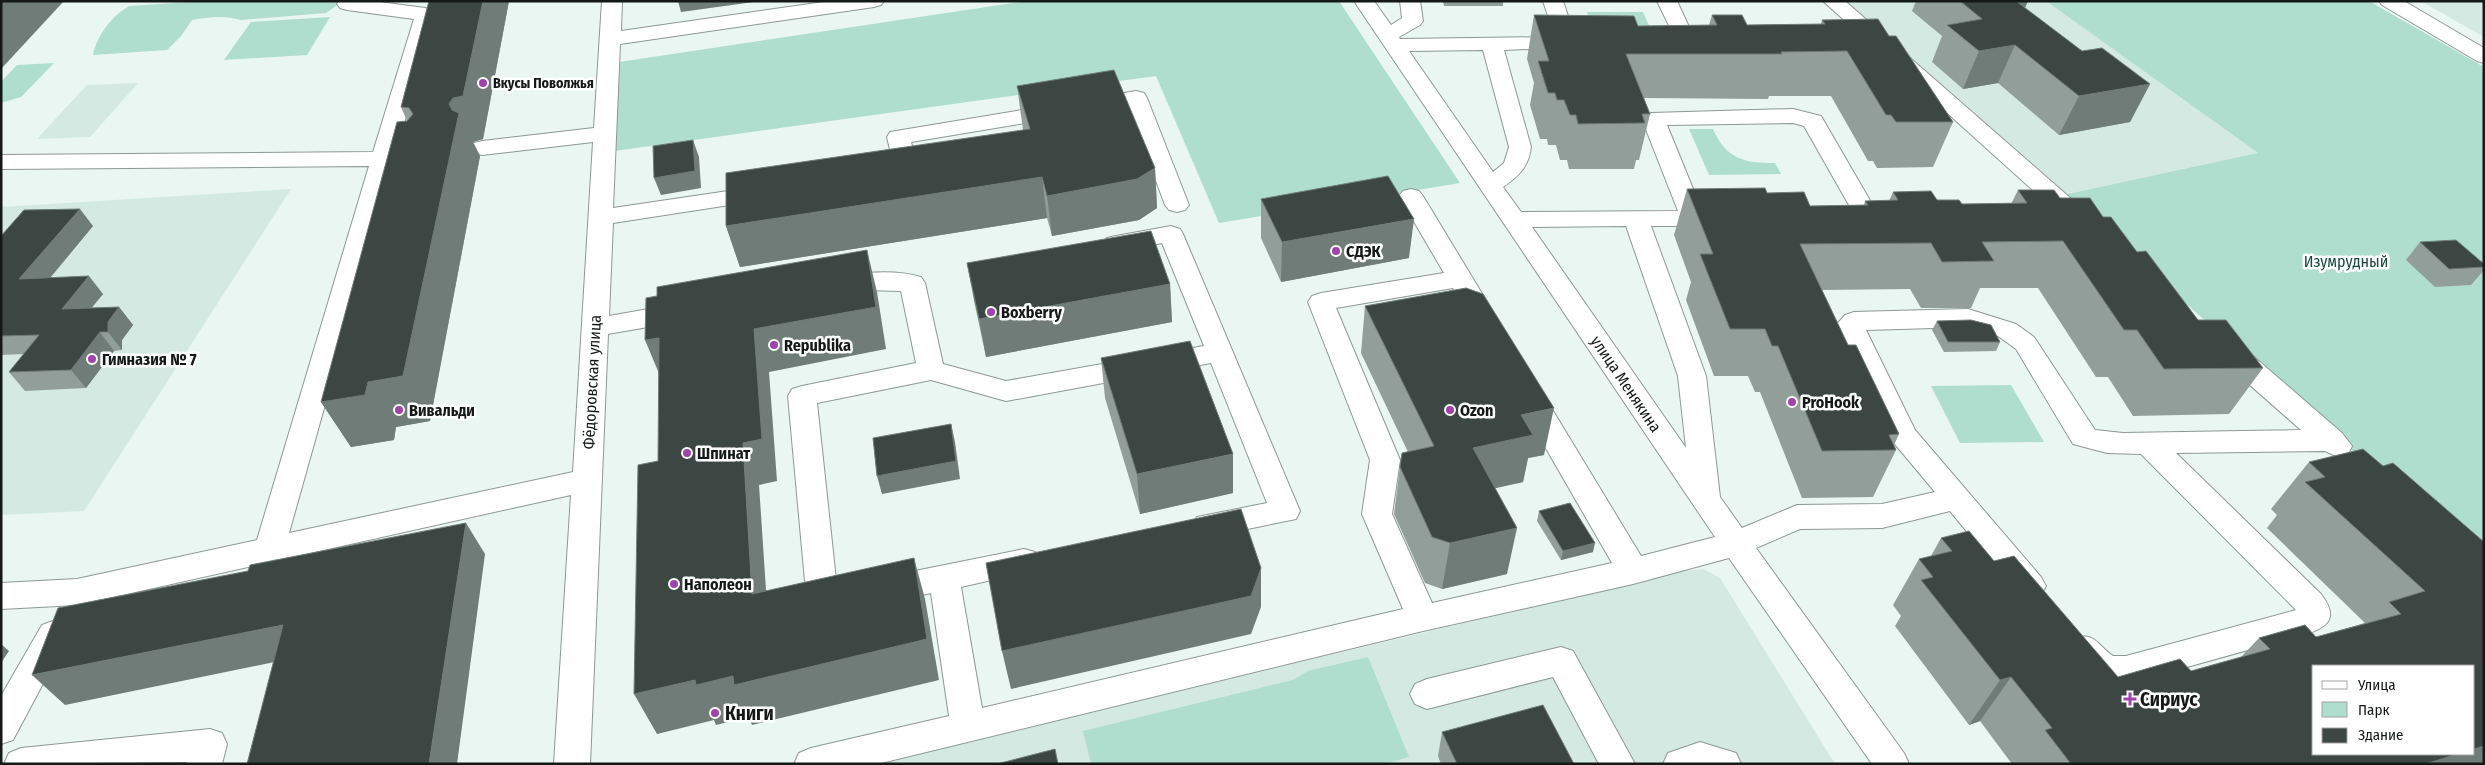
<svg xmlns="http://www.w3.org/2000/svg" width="2485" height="765" font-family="'Fira Sans Condensed',sans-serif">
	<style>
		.built { fill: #d4e9e2 }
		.green { fill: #afdece }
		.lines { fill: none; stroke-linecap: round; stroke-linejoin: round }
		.minor-casing { stroke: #8d9894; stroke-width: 2 }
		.minor { fill: #fff; fill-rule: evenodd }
		.wall { fill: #929e9a }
		.shaded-wall { fill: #707c77 }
		.building { fill: #3c4743; stroke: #707c77 }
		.poi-dot { fill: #a043ac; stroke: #fff; stroke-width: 2 }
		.labels { text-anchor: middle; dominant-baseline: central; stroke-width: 5; stroke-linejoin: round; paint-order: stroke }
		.far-poi-label { font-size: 14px; font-weight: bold; fill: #141917; stroke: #fff; text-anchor: start }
		.poi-label { font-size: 16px; font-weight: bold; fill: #141917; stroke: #fff; text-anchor: start }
		.park-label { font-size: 16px; fill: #164a3d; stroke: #fff }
		.street-label { font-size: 16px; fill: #141917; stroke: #fff }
		.near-poi-label { font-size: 19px; font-weight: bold; fill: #141917; stroke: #fff; text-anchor: start }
	</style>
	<rect width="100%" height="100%" fill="#e9f6f1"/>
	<g class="built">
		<polygon points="1844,1 2046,1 2259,154 2063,195"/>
		<polygon points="2421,1 2484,1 2484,37"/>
		<polygon points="138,83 90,137 37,139 87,85"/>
		<polygon points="291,189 84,511 1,515 1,207"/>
		<polygon points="1703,569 1720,578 1835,764 870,764 1684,571"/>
	</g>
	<g class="green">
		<path d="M 205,1 L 339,1 L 340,3 L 326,13 L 241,20 C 224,15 209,17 192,20 L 181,36 L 167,50 L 93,55 C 97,35 112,16 129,6 Z"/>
		<polygon points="1027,1 1339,1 1460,183 1219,223 1156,76 614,151 619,62"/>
		<polygon points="2046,1 2369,1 2484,67 2484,567 2063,195 2258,153"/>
		<polygon points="1587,12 1643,12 1650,28 1593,28"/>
		<polygon points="330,17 307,55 224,60 251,22"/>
		<polygon points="54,63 21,97 1,103 1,82 17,65"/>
		<path d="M 1689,129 L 1713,129 C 1726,159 1744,163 1775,163 L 1781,174 L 1709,175 Z"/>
		<polygon points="2011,385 2044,442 1960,443 1931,386"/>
		<polygon points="1368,657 1409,757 1385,764 1091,764 1083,731 1293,680 1308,671"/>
	</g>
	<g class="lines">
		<defs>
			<g id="minor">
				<polygon points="339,1 372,1 425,8 432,10 435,14 396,152 408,154 412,159 408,164 392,166 289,533 573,472 593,142 482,155 474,153 471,148 474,143 482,141 594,128 602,1 622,1 621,31 831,1 884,1 881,5 874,7 620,44 613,208 762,186 770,188 774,193 770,198 762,200 613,223 609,316 682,303 691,306 695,312 691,318 682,321 608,334 590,764 554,764 571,495 77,605 1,609 1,583 77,579 257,540 369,166 1,169 1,155 373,152 414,19 347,10 340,8 337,4"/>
				<path d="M 1354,1 L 1374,1 L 1391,25 L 1402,18 L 1400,1 L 1420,1 L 1423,21 L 1420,25 L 1399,37 L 1400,39 L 1555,37 L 1543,1 L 1563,1 L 1577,43 L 1574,47 L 1504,50 L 1531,147 C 1529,166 1519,176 1503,187 L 1521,212 L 1678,211 L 1645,127 L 1645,122 L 1651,113 L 1793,109 L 1821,116 L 1879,216 L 1876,221 L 1867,224 L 1858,221 L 1804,126 L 1793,123 L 1667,125 L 1702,211 L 1724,213 L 1727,218 L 1724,223 L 1715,226 L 1651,226 L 1706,376 L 1720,497 L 1742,528 L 1797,505 L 1882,504 L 1935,492 L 1894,443 L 1837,324 L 1845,315 L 1854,312 L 1968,309 L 2016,324 L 2034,337 L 2095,430 L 2123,433 L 2301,430 L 2219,358 L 2216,351 L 2219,344 L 2229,342 L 2239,344 L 2342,433 L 2352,446 L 2348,454 L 2338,457 L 2325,451 L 2176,453 L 2321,594 C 2336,614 2333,625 2309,633 L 2126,684 C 2100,685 2079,672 2068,649 L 2072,639 C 2095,631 2096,644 2113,656 L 2126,656 L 2296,610 L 2141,454 L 2107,453 L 2073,444 L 2016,349 L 1998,336 L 1967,327 L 1866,330 L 1915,430 L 2041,577 L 2046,586 L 2041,595 L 2030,599 L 2019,595 L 1950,511 L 1882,528 L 1800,529 L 1756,548 L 1904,753 L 1909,764 L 1872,764 L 1729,558 L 1633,584 L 1423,631 L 877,764 L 794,764 L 799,753 L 811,748 L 949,716 L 931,593 L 885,603 L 874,599 L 869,590 L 874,581 L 885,577 L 1024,549 L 1035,552 L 1040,561 L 1035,570 L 961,587 L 982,708 L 1403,609 L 1362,514 L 1370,460 L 1308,302 L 1312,296 L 1321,293 L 1444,273 L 1399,196 L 1403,191 L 1411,189 L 1419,191 L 1423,196 L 1498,320 L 1494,326 L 1485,329 L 1476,326 L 1453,288 L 1336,308 L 1400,460 L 1392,514 L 1432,603 L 1612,563 L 1517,398 L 1521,391 L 1531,388 L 1541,391 L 1641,556 L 1715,537 ZM 1483,50 L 1509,147 L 1504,163 L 1493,172 L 1409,51 ZM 1626,226 L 1678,376 L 1686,448 L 1532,227 Z"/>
				<polygon points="1657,1 1677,1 1696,42 1693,46 1686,48 1679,46"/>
				<polygon points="1823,1 1845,1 2084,210 2087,215 2084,220 2075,223 2066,220"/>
				<polygon points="2379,1 2404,1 2484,48 2484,63 2477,61 2382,5"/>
				<polygon points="1136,91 1144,93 1147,98 1189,205 1185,210 1177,212 1169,210 1165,205 1128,106 911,142 919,172 915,177 896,181 888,179 884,174 888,169 894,167 887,137 890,132"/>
				<path d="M 1171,226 L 1180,229 L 1183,234 L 1300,511 L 1296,519 L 1208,537 L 1197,533 L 1193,525 L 1197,517 L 1267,503 L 1211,363 L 1006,401 L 931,380 L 817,403 L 837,589 L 846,592 L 851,601 L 846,610 C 833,615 825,617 812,612 L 807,603 L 788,396 L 792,389 L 802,386 L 916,363 L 901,291 L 863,290 L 838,294 L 829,292 L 825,286 L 829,280 C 857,272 893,269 921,277 L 925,283 L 943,364 L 1006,381 L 1204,346 L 1162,243 L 1116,252 L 1107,250 L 1104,244 L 1107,238 L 1116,236 Z"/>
				<polygon points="53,621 64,625 69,635 13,740 1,744 1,696 42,625"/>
				<polygon points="1561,647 1573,651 1635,764 1599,764 1553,677 1427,709 1415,704 1410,694 1415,684 1427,679"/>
				<polygon points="210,729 222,733 227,744 222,764 187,764 187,762 4,764 9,753 21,748"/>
				<polygon points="1700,742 1736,753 1741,764 1663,764 1668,753"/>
			</g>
		</defs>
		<use href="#minor" class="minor-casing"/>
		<use href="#minor" class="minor"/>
	</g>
	<g class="wall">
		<polygon points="429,1 509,1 483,139 473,142 480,156 430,421 396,427 394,440 351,447 321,402 407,121 401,107"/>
		<polygon points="1443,1 1503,1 1503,6 1444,6"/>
		<polygon points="1711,1 1759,1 1758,2 1711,2"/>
		<polygon points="1916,1 2028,1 2025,8 2082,51 2150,84 2130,122 2059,135 1998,83 1963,89 1932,62 1942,36 1912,11"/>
		<polygon points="1534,15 1638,26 1709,25 1712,15 1747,25 1821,24 1822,20 1889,36 1953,122 1933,167 1877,168 1873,161 1868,161 1831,96 1769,96 1768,99 1644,98 1650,114 1639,160 1636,160 1634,169 1569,169 1567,160 1560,160 1556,145 1548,145 1547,139 1540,139 1530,105 1534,83 1527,59"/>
		<polygon points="1017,86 1155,168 1157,208 1139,220 1052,236 1047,218 740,267 726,226 1023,130"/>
		<polygon points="1687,189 1767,193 1810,206 1864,205 1865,201 1889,201 1893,192 1962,204 2011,204 2018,190 2060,198 2103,217 2137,252 2198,320 2263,368 2229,414 2133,416 2108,377 2096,377 2038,288 1980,288 1971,308 1921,308 1910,289 1822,290 1848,345 1899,434 1894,445 1896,450 1873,497 1802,498 1760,392 1755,392 1748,376 1714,376 1686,300 1691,282 1674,235"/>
		<polygon points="1261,199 1409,258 1281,282 1261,238"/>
		<polygon points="93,226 50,278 103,294 91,308 119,307 133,325 122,340 122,350 114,351 86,388 25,391 9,372 24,354 1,355 1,236"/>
		<polygon points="2420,242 2484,264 2484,270 2471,285 2435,287 2406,260"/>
		<polygon points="967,263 1170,284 1172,322 986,357 974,301"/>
		<polygon points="1365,306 1544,455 1528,458 1523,482 1495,488 1507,574 1442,589 1425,583 1394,514 1400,467 1408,452 1361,353"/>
		<polygon points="1937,321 2000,342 1996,351 1944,352 1932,330"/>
		<polygon points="1101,358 1233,493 1140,514 1105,398"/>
		<polygon points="2309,462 2383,466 2484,764 2012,764 1980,721 1969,725 1895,626 1901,616 1893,605 1919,559 1931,556 1941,538 1994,561 2118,677 2191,671 2241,657 2259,638 2316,637 2365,623 2267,528 2277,515 2271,509"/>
		<polygon points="1539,511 1593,552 1561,560 1537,521"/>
		<polygon points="1442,732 1574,764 1441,764 1438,756"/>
	</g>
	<g class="shaded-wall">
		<polygon points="1,1 64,1 1,69"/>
		<polygon points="483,1 509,1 483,139 473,142 480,156 430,421 396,427 394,440 351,447 321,402 368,382 449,104"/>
		<polygon points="678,1 761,1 681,12"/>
		<polygon points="2010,1 2028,1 2014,31"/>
		<polygon points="2015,45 1998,83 1963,89 1979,51"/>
		<polygon points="2150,84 2130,122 2059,135 2079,96"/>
		<polygon points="693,140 699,157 701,188 661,195 654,178"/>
		<polygon points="1155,168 1157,208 1139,220 1052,236 1047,196"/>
		<polygon points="1042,177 1047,218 740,267 726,226"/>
		<polygon points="80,209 93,226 34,297 19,279"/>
		<polygon points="1414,219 1409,258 1281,282 1282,242"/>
		<polygon points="867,250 877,292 886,349 769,372 777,481 759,485 769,635 752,594 743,443 754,329"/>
		<polygon points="89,276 103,294 76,327 62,309"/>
		<polygon points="1170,284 1172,322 986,357 979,319"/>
		<polygon points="119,307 133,325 122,340 122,350 108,332 108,322"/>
		<polygon points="100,332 114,351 86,388 71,370"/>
		<polygon points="659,338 663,383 645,340"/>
		<polygon points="1554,408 1544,455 1528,458 1523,482 1465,495 1473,448 1521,415"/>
		<polygon points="951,424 955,442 960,479 882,494 877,476"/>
		<polygon points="1233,454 1233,493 1140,514 1137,474"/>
		<polygon points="466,523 485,554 457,764 429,764"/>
		<polygon points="1517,528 1507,574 1442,589 1450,543"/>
		<polygon points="1595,543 1593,552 1561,560 1563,551"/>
		<polygon points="914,558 925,599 939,680 752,725 749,717 716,725 714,720 657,734 634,694"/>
		<polygon points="1261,568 1261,607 1251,634 1011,689 1002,651"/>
		<polygon points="283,625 309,655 65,705 32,675"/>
		<polygon points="1,644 9,651 1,663"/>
		<polygon points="2011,677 1980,721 1969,725 2000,680"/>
		<polygon points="2484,746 2484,764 2425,764 2458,754 2474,754 2474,749"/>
	</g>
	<g class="building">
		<polygon points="429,1 483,1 463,96 453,98 449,104 452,110 459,113 403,376 368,382 365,395 321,402 397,122 407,121 413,114 409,108 401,107"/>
		<polygon points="1960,1 2016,1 2082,51 2102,48 2150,84 2079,96 2015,45 1979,51 1947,25 1982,19"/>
		<polygon points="1534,15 1634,16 1638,26 1717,25 1712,15 1742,15 1747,25 1825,24 1822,20 1878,19 1889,36 1896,36 1953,122 1896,122 1891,115 1886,115 1847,51 1781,52 1782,54 1626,54 1650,114 1642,114 1645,123 1578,124 1576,115 1570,115 1564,100 1557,100 1555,93 1548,93 1538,61 1549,61"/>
		<polygon points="1114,70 1155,168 1137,179 1047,196 1042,177 726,226 726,173 1030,129 1017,86"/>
		<polygon points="693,140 695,171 654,178 653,146"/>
		<polygon points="1388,176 1414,219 1282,242 1261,199"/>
		<polygon points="1765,188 1767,193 1804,192 1810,206 1868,205 1865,201 1898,200 1893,192 1931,191 1937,200 1959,200 1962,204 2027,203 2018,190 2054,190 2060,198 2090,198 2103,217 2111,217 2137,252 2146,251 2198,320 2226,320 2263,368 2164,369 2137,330 2124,330 2063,241 1982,242 1994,261 1942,262 1931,243 1800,244 1848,345 1856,345 1899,434 1889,435 1896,450 1822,451 1778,346 1772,346 1765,329 1730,329 1700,254 1713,254 1687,189"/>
		<polygon points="80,209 19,279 89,276 62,309 119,307 108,322 108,332 100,332 71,370 9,372 39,335 1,336 1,236 24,210"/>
		<polygon points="1151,231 1170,284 979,319 967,263"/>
		<polygon points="2456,240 2484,264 2484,267 2449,269 2420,242"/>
		<polygon points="867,250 876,307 754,329 762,439 743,443 752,594 914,558 927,639 734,685 733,676 696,685 695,680 634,694 638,465 658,461 659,338 645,340 646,298 657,296 657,287"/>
		<polygon points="1466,288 1483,294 1554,408 1521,415 1533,435 1473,448 1517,528 1450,543 1432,537 1400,467 1402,453 1434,446 1365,306"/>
		<polygon points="1971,320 1991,325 2000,342 1948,342 1937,321"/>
		<polygon points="1190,341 1233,454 1137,474 1101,358"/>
		<polygon points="951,424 956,461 877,476 873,438"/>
		<polygon points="2363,449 2383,466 2393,463 2484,542 2484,746 2474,749 2474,666 2314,666 2314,754 2458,754 2425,764 2071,764 2045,730 2052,728 2011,677 2000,680 1921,580 1933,577 1919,559 1952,551 1941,538 1969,531 1994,561 2014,556 2118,677 2180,659 2191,671 2270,649 2259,638 2305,625 2316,637 2401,614 2389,602 2425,591 2305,482 2325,477 2309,462"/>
		<polygon points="1570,503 1595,543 1563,551 1539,511"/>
		<polygon points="1241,509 1261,568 1251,596 1002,651 986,563"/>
		<polygon points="466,523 429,764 247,764 283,625 32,675 58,608 248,571 250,565"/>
		<polygon points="1543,705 1574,764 1457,764 1442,732"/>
		<polygon points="1055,749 1058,764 997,764"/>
	</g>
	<g class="poi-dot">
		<circle cx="483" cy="83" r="5"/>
		<circle cx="1336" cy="251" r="5"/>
		<circle cx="991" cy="312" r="5"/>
		<circle cx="774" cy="345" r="5"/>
		<circle cx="92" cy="359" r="5"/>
		<circle cx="1792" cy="402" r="5"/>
		<circle cx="399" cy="410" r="5"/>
		<circle cx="1450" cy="410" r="5"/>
		<circle cx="687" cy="453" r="5"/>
		<circle cx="674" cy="584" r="5"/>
		<path d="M2127.5 691.5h5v5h5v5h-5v5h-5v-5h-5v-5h5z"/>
		<circle cx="715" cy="713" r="5"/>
	</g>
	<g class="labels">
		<g class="far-poi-label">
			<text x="493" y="83">Вкусы Поволжья</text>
		</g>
		<g class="poi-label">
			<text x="1346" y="251">СДЭК</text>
			<text x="1001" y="312">Boxberry</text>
			<text x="784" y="345">Republika</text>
			<text x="102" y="359">Гимназия № 7</text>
			<text x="1802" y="402">ProHook</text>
			<text x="409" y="410">Вивальди</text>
			<text x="1460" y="410">Ozon</text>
			<text x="697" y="453">Шпинат</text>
			<text x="684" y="584">Наполеон</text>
		</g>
		<g class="park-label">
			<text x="2346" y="261">Изумрудный</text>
		</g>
		<g class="street-label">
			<text transform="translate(592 382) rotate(-87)">Фёдоровская улица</text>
			<text transform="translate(1626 384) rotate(56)">улица Менякина</text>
		</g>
		<g class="near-poi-label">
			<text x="2140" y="699">Сириус</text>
			<text x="725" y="713">Книги</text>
		</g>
	</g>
	<rect width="2485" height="765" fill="none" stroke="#141917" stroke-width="5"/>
	<rect x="2312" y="665" width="162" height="90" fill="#ffffff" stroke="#a1a3a2"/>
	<rect x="2322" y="681" width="25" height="8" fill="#ffffff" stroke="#a1a3a2"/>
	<text x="2358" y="690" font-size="15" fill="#141917">Улица</text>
	<rect x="2322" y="702" width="25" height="15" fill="#afdece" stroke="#a1a3a2"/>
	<text x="2358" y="715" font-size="15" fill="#141917">Парк</text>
	<rect x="2322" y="728" width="25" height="15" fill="#3c4743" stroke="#a1a3a2"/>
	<text x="2358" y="740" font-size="15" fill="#141917">Здание</text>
</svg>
